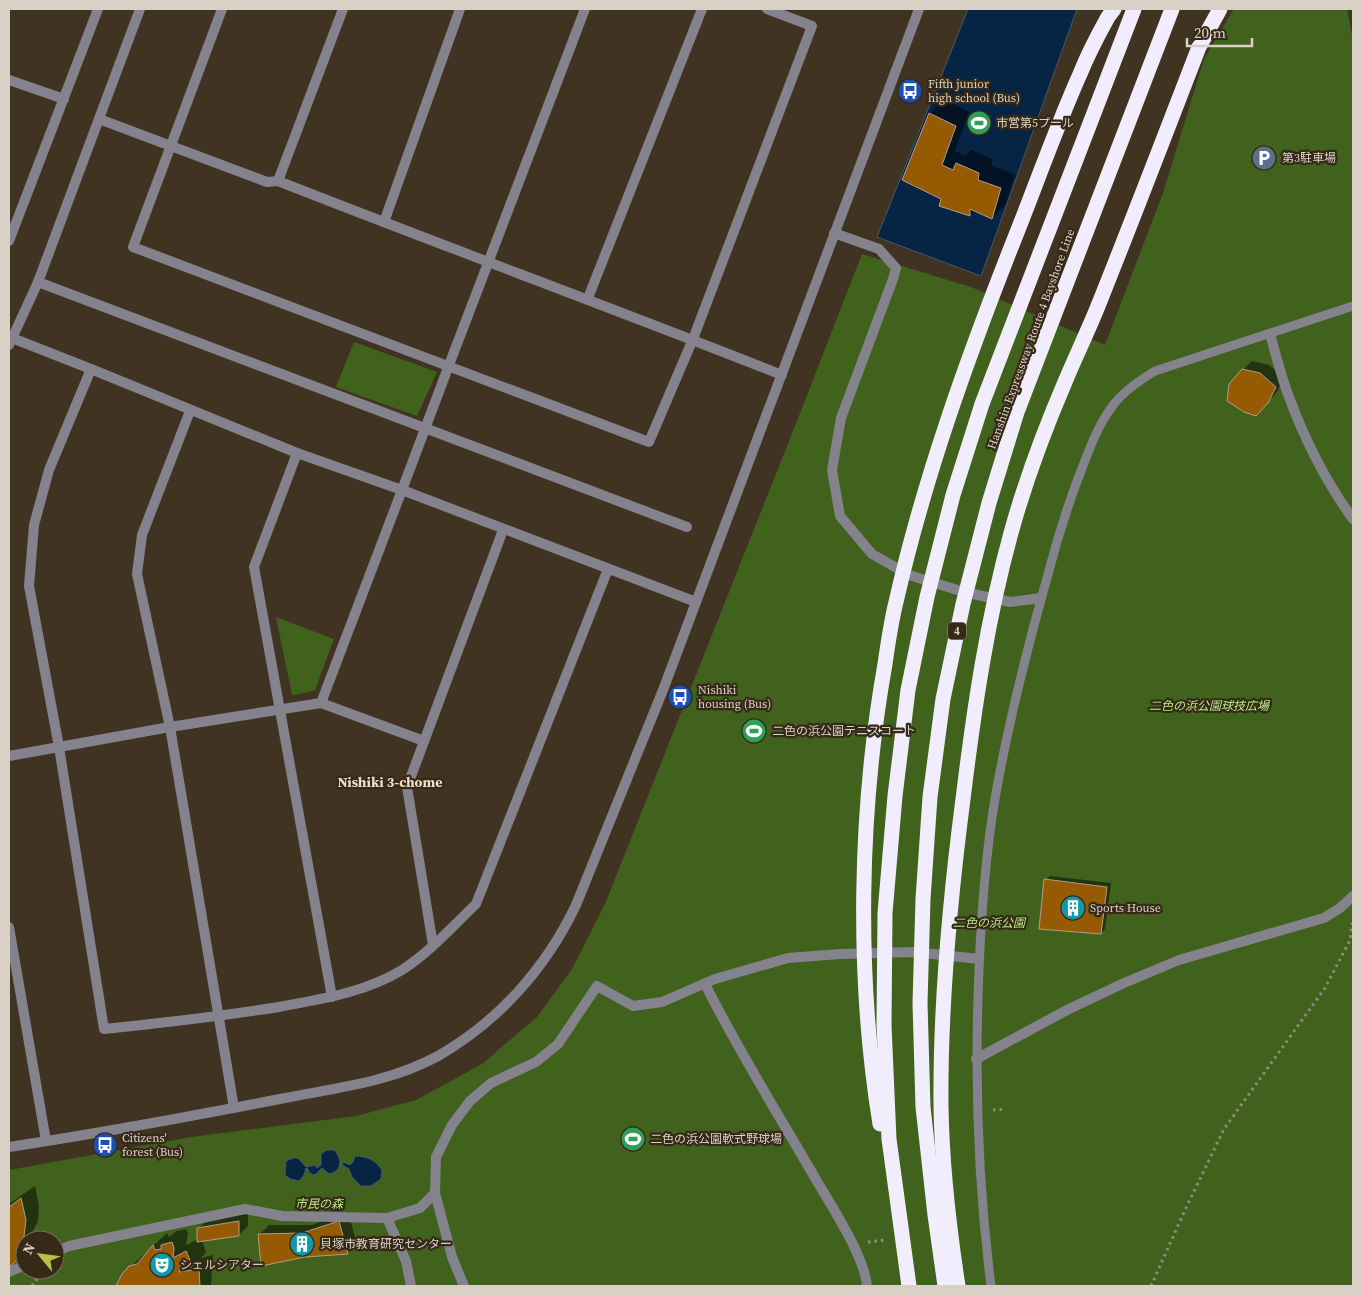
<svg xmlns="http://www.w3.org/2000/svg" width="1362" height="1295" font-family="'Source Serif 4','Noto Sans JP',serif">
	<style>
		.green { fill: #41621d; fill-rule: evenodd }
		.water { fill: #062444; stroke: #45586b }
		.shadow { fill: #0007 }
		.building { fill: #965a03; stroke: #b09d8b }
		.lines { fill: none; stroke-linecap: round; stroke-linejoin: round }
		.path { stroke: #948a7b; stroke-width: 3; stroke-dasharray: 2.5 4; stroke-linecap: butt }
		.service { stroke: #84828c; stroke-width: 9 }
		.pedestrian { stroke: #84828c; stroke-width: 10 }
		.minor { stroke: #84828c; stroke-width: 10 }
		.tertiary { stroke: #84828c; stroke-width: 10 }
		.motorway { stroke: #f1edfd; stroke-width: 15 }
		.labels { text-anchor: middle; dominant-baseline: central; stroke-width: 4.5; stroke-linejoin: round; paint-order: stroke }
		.shield { fill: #362918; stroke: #a89f92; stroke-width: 1 }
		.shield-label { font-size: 11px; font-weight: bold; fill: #d9d1c6 }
		.poi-label { font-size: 12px; fill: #d9d1c6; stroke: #362918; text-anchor: start }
		.street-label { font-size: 12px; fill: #d9d1c6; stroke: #362918 }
		.park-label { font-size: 12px; font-style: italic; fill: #b4eb83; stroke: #362918 }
		.neighbourhood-label { font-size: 14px; font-weight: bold; fill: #efdfc9; stroke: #362918 }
	</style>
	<rect width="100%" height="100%" fill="#403321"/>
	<g class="green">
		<path d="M 1234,9 L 1347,9 L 1353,40 L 1353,1286 L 9,1286 L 9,1170 L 191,1137 L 356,1116 L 416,1100 L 482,1064 L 537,1017 L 572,969 L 605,904 L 795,426 L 862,254 L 971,287 L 1105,345 L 1163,193 L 1204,59 ZM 25,1240 L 55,1240 L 55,1270 L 25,1270 Z"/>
		<polygon points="354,342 437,372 417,416 336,387"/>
		<polygon points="276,617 334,639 315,690 304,693 292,695"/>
	</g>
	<g class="water">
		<polygon points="968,9 1077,9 981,276 877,237"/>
		<path d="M 327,1150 L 334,1150 C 342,1158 343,1171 329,1174 L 322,1168 L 316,1174 L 313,1175 L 309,1172 L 308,1169 L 306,1168 L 304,1175 L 299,1181 L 290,1179 L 285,1175 L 286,1161 C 298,1155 298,1158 306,1167 L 315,1165 L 317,1168 L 321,1165 L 321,1154 Z"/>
		<path d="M 355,1156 C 368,1157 374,1159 382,1170 L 381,1179 L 371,1186 L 361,1186 L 352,1177 L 349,1169 L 342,1165 L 343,1162 L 350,1165 L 353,1162 Z"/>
	</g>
	<g class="shadow">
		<polygon points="944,99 969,112 955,151 965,156 971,150 992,159 992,166 1015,174 1006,204 992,218 975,210 970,215 943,199 903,180 930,113"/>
		<polygon points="1252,361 1269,365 1284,377 1277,392 1265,405 1243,370"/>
		<polygon points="1050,876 1111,883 1105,929 1101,933 1046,880"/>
		<polygon points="35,1186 39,1206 38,1221 31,1235 35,1239 25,1240 25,1250 11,1264 9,1262 9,1204"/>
		<polygon points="348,1212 357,1244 347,1253 260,1234 269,1225 312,1225"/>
		<polygon points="248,1213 248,1226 239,1235 202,1240 206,1252 201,1258 213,1255 211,1286 117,1286 123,1274 167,1233 169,1237 177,1231 186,1229 188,1233 186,1245 199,1239 198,1229 208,1219"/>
	</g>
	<g class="building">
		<polygon points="929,113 956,126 942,165 953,170 956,163 979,173 978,180 1001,188 992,219 970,209 970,216 939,206 941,199 902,180"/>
		<polygon points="1242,369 1260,373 1276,387 1268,403 1256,416 1244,412 1227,401 1229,384"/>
		<polygon points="1044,879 1107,887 1101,934 1039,929"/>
		<polygon points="21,1198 26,1220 24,1236 18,1249 22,1254 11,1266 9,1264 9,1207"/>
		<polygon points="239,1221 239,1236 197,1242 197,1228"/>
		<polygon points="339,1221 348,1254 305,1257 261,1266 258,1234 302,1233"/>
		<polygon points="172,1242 174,1248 173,1258 186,1251 193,1267 181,1268 179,1272 199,1269 200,1286 116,1286 122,1274 129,1266 137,1264 153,1245 155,1250 161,1249 161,1245"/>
	</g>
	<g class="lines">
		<g class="path">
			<polyline points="993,1110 1004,1109"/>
			<polyline points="868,1242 886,1240"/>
			<polyline points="32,1286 43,1270"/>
			<polyline points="1151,1286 1185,1210 1224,1129 1325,988 1350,940 1353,918"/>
		</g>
		<path class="service" d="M 991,1286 C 979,1191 975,1095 978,998 C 980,930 984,860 996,793 C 1009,720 1027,649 1047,578 C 1057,539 1069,501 1084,463 C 1092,442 1100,422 1114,404 C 1125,390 1140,380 1155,371 L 1353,306"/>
		<g class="pedestrian">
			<polyline points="99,119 267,182 278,181"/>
			<polyline points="834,233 879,249 896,268 893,279 841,418 832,470 840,516 872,554 909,575 964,592 1010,602 1041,598"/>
			<polyline points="38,282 687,527"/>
			<path d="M 1270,334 C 1276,355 1281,376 1289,397 C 1305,440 1326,482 1353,519"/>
			<polyline points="12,338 91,369"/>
			<polyline points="9,345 38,282 140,9"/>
			<polyline points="402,490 449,365"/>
			<polyline points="321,703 424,741"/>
			<polyline points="9,756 59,747"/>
			<polyline points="9,927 46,1141"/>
			<path d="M 705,984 C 739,1052 780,1117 818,1183 C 833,1208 865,1258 867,1286"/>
			<polyline points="976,1059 1067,1010 1124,983 1179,960 1324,918 1340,908 1353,896"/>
			<polyline points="387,1218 406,1261 411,1286"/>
			<polyline points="55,1252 69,1246 245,1209 282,1216 387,1218 420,1208 435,1193"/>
			<polyline points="9,1272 25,1265"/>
			<polyline points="464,1286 452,1257 435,1193 436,1157 452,1125 470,1101 491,1083 536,1062 558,1044 597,986 633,1006 662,1002 715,979 788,958 840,954 914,952 979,959"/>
		</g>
		<g class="minor">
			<polyline points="222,9 133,247 649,442 693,339 812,26 767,9"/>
			<path d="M 343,9 L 278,181 C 446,247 615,309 782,375"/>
			<polyline points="9,80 64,99"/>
			<polyline points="384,222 460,9"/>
			<polyline points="9,241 98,9"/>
			<polyline points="588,298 702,9"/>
			<polyline points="449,365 585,9"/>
			<polyline points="190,411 142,535 137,574 170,727 234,1108"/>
			<polyline points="297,453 254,567 332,997"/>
			<path d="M 608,569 L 476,904 C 453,926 430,952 402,970 C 364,993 321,999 279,1007 C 221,1016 163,1023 104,1029 L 59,747 L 29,586 L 34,525 L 49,470 L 91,369 L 297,453 L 402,490 L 696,602"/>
			<polyline points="59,747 170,727 321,703 402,490"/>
			<polyline points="433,945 407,787 503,530"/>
		</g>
		<path class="tertiary" d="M 9,1147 C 101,1133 193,1116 285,1098 C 336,1088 391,1082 438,1056 C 499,1021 546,968 576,905 L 663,690 L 919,9"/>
		<g class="motorway">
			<path d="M 880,1124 C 856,976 859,811 885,664 C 888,643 891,622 896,602 C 924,479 966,362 1012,245 C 1035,188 1055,130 1080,74 C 1088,54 1098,35 1108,17 L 1114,9"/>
			<polyline points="909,1286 889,1139 884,1025 885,913 895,796 908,690 927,597 953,495 982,404 1134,9"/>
			<polyline points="945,1286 935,1215 923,1107 920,1003 923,899 930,797 943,699 963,604 989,503 1017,412 1172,9"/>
			<path d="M 958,1286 C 949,1227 942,1167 941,1107 C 940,1006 950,899 963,799 C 974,709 987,620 1011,533 C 1025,482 1044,431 1065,382 C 1075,358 1086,335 1096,311 C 1131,224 1165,135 1199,47 L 1220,9"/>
		</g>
	</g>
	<defs>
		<symbol id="bus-disc" viewBox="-11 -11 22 22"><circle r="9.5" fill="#1a4fb4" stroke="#362918"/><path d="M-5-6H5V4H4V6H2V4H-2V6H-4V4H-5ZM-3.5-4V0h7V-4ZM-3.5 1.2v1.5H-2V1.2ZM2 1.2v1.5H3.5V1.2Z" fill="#fff"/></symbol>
		<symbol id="stadium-disc" viewBox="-11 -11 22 22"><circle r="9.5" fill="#2e9e5b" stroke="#362918"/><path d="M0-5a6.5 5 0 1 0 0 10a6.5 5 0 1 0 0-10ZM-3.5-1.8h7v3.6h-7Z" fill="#fff"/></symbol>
		<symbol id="parking-disc" viewBox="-11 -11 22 22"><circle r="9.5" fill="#5c6f8a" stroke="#362918"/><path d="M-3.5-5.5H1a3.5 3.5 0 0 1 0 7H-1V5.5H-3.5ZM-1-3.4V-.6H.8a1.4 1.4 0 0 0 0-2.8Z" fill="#fff"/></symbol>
		<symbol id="building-disc" viewBox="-11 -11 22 22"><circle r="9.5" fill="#0f9aa8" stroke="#362918"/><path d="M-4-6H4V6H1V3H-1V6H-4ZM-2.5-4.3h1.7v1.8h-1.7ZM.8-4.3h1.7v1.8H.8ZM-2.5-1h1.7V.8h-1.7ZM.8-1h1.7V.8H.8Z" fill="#fff"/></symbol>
		<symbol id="theatre-disc" viewBox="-11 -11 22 22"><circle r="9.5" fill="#0f9aa8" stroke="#362918"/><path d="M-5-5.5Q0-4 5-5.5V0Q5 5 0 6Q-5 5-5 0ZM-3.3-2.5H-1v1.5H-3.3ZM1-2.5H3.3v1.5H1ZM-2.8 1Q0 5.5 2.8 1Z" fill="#fff"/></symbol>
	</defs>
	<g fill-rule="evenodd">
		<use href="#bus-disc" x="896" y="77" width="28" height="28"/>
		<use href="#stadium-disc" x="965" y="109" width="28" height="28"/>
		<use href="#parking-disc" x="1250" y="144" width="28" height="28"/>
		<use href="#bus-disc" x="666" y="683" width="28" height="28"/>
		<use href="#stadium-disc" x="740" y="717" width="28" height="28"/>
		<use href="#building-disc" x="1059" y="894" width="28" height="28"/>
		<use href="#stadium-disc" x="619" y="1125" width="28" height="28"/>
		<use href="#bus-disc" x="91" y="1131" width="28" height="28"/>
		<use href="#building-disc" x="288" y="1230" width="28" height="28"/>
		<use href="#theatre-disc" x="148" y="1251" width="28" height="28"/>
	</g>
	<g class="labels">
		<rect class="shield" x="948" y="622.5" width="18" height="17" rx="4"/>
		<g class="shield-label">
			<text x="957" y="631">4</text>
		</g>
		<g class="poi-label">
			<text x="928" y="84">Fifth junior<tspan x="928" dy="14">high school (Bus)</tspan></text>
			<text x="996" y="123">市営第5プール</text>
			<text x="1282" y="158">第3駐車場</text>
			<text x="698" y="690">Nishiki<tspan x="698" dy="14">housing (Bus)</tspan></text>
			<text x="772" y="731">二色の浜公園テニスコート</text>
			<text x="1090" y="908">Sports House</text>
			<text x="122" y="1138">Citizens'<tspan x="122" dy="14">forest (Bus)</tspan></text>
			<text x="650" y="1139">二色の浜公園軟式野球場</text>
			<text x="320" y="1244">貝塚市教育研究センター</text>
			<text x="180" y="1265">シェルシアター</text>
		</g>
		<g class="street-label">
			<text transform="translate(1031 339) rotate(-70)">Hanshin Expressway Route 4 Bayshore Line</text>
		</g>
		<g class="park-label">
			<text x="1209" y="706">二色の浜公園球技広場</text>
			<text x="989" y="923">二色の浜公園</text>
			<text x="319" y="1204">市民の森</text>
		</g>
		<g class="neighbourhood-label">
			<text x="390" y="782">Nishiki 3-chome</text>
		</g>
	</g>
	<rect width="1362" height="1295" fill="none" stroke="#d9d1c6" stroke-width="20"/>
	<g transform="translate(40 1255) rotate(299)"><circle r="24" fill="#362918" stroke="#776c5e"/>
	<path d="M0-4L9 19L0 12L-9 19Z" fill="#b5c24a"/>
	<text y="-8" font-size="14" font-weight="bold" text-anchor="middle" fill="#d9d1c6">N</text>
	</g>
	<path d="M1187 38v8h65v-8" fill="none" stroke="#d9d1c6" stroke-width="2.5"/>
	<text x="1194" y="38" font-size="15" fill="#d9d1c6" stroke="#362918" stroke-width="4" paint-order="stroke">20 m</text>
</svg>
